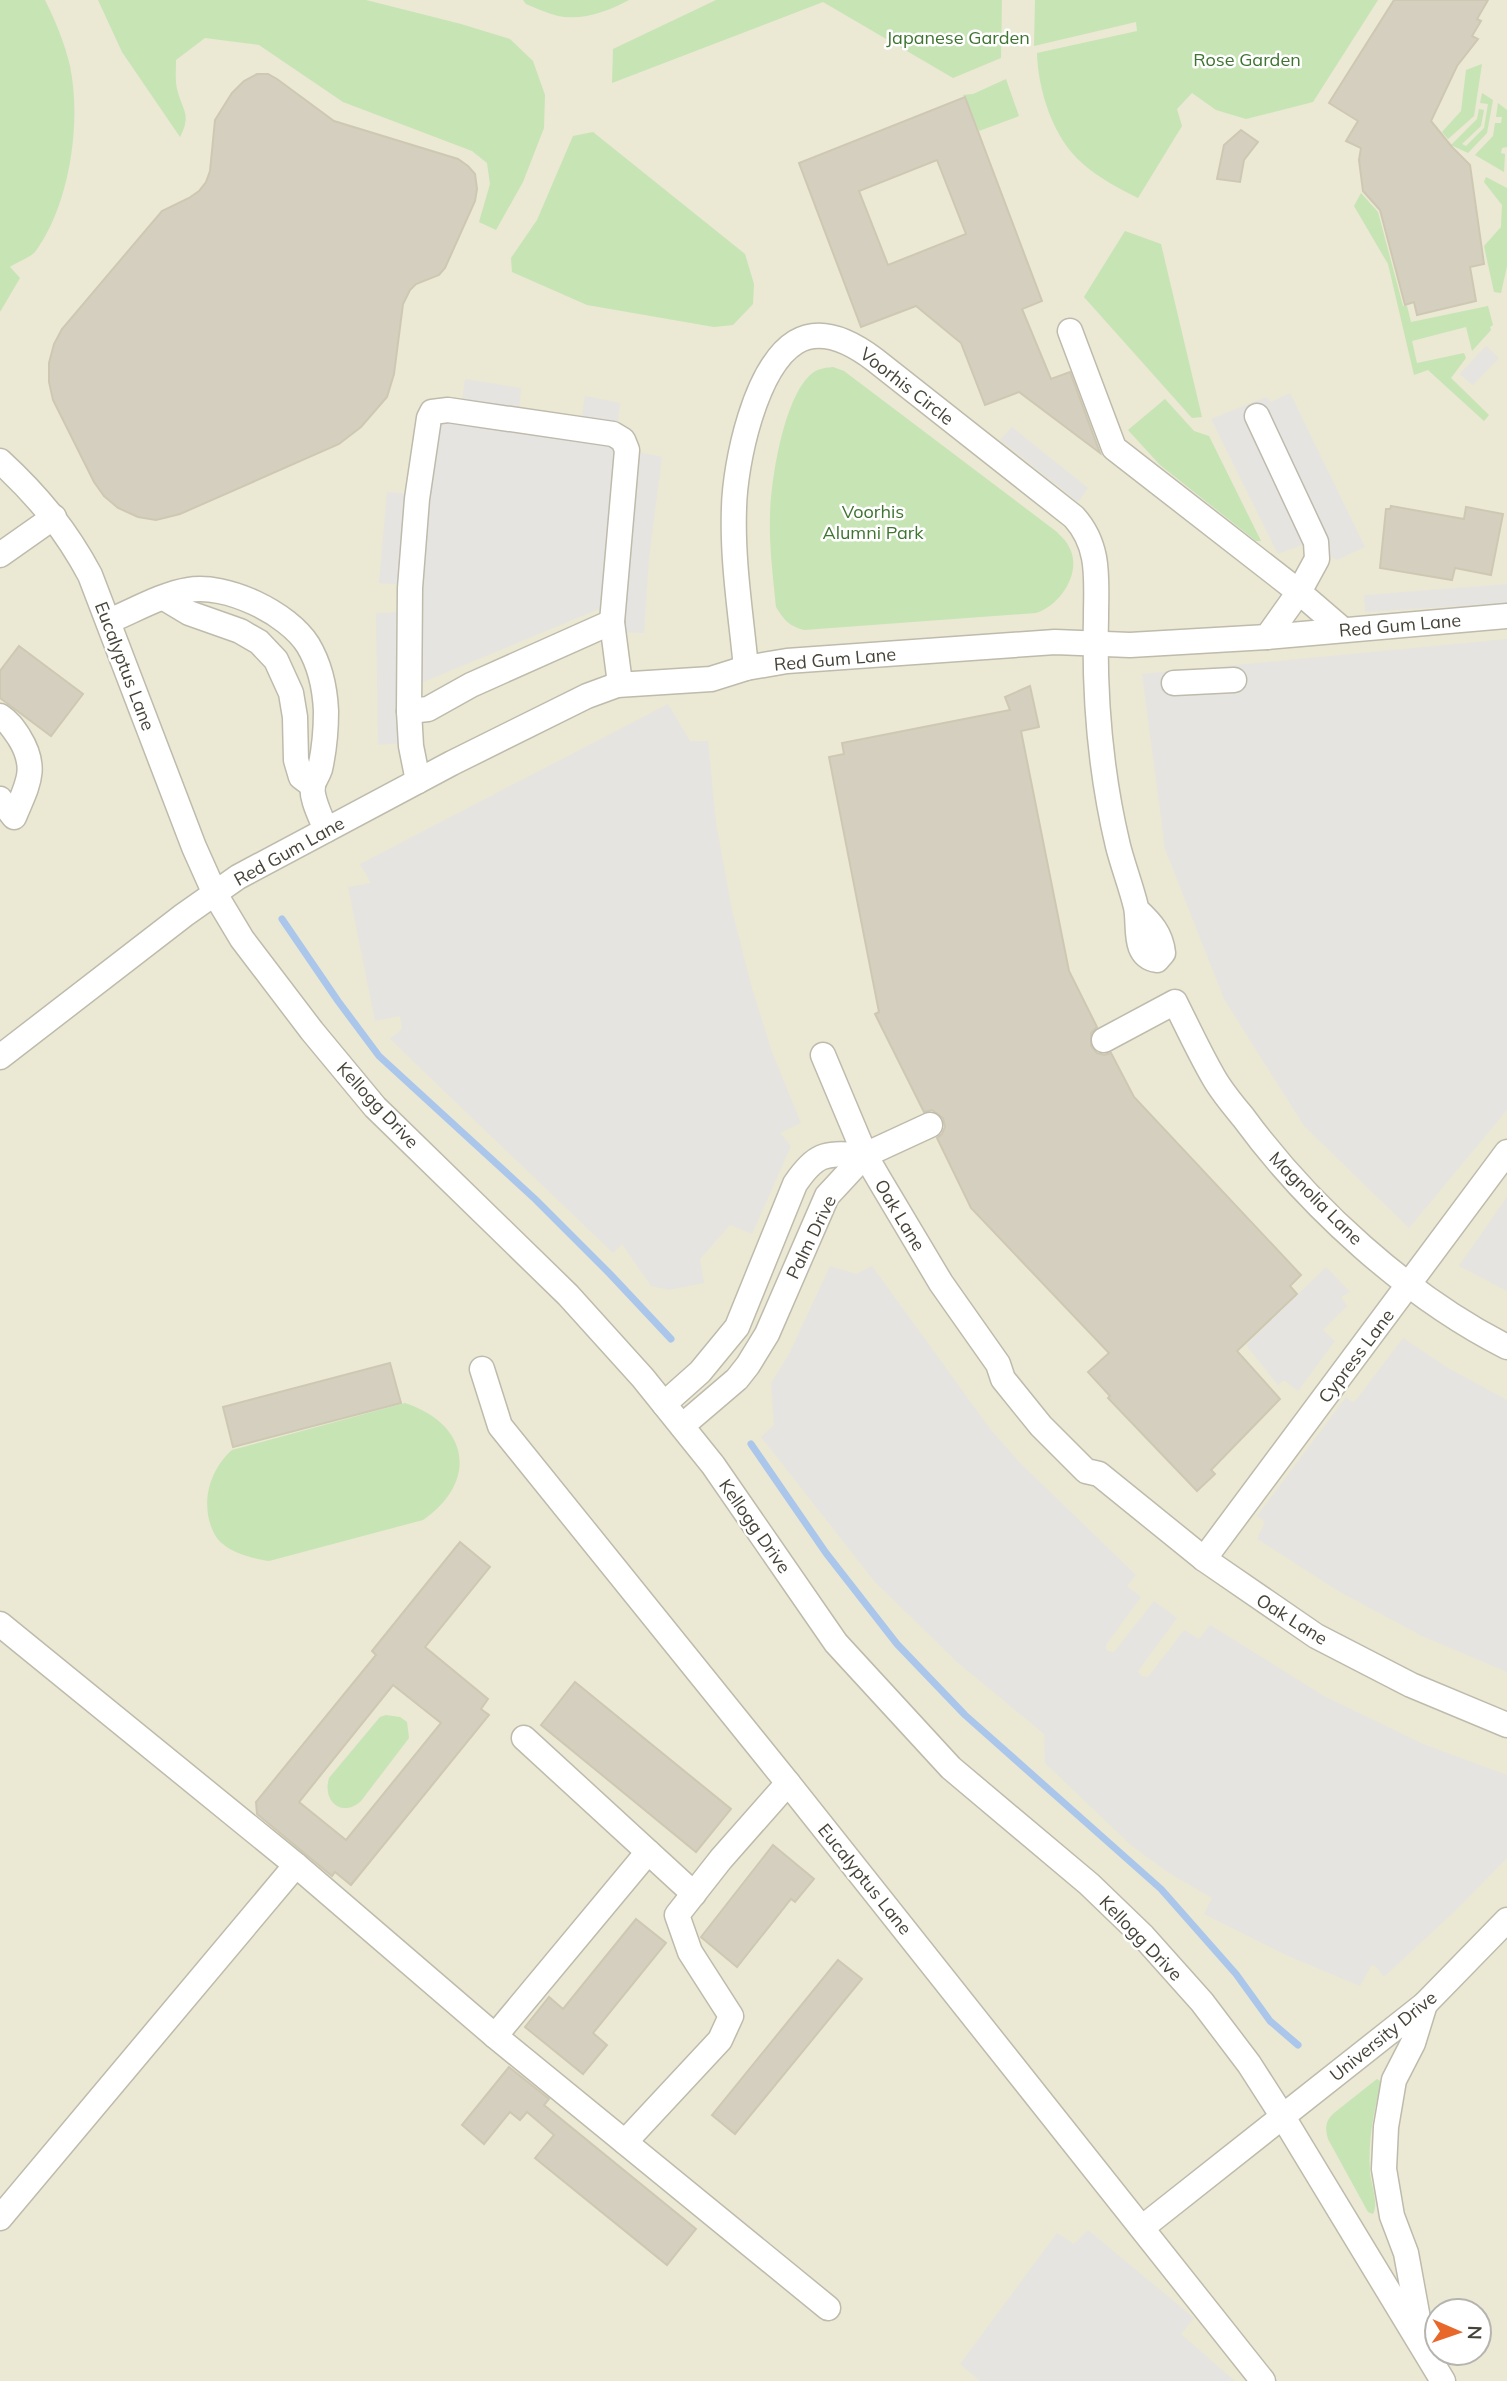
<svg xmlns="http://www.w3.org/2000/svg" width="1507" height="2381" font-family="Mulish,sans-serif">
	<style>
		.education { fill: #ebe8d4; fill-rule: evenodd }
		.green { fill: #c7e4b5 }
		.parking { fill: #e5e4e0 }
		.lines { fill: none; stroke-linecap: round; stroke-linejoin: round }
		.stream { stroke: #abc6eb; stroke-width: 7 }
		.building { fill: #d4cfbf; stroke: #cec8b3; stroke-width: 2; fill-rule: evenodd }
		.minor-casing { stroke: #bebbac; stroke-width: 27 }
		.minor { stroke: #fff; stroke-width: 24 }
		.labels { text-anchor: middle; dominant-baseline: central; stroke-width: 5; stroke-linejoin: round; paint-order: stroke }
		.park-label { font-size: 18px; fill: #3e7430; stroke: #fff }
		.street-label { font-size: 18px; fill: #464338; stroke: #fff }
	</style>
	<rect width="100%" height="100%" fill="#f3f2e9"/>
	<path class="education" d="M 0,0 L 1507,0 L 1507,2381 L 0,2381 ZM 1437,2311 L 1479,2311 L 1479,2353 L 1437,2353 Z"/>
	<g class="green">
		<path d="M 0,0 L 45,0 C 55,20 65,44 70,66 C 81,119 71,193 43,240 C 40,244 37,250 34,253 C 27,259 17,262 10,267 L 20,278 L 0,312 Z"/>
		<path d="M 98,0 L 366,0 L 461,24 L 510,39 L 533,61 L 545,95 L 544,128 L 523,182 L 496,230 L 479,222 L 490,184 L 487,163 L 472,151 L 343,102 L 259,45 L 205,38 L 176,60 C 176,69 175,80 177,89 C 182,110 192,114 180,137 L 122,52 Z"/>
		<path d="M 523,0 L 629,0 C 609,11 582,21 558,16 C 547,13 536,8 526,4 Z"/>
		<polygon points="716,0 1002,0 1001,58 953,78 823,2 612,83 613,49"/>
		<path d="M 1035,0 L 1378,0 L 1313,102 L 1246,119 L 1216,110 L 1192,93 L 1177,109 L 1182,126 L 1138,198 C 1118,188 1099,178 1082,163 C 1053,138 1038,90 1037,53 L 1137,31 L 1136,22 L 1034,46 Z"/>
		<polygon points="1482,64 1474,116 1448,139 1442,132 1461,111 1466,70"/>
		<polygon points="1006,79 1019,116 979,131 963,95 973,94"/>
		<polygon points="1482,93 1493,100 1487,133 1468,153 1451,145 1477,119 1479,109 1484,110 1481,126 1462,144 1466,146 1484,128 1488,104 1480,103"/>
		<polygon points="1498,103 1507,110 1507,147 1502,148 1501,153 1505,154 1504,172 1475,155 1493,136 1495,123 1501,123 1502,117 1496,117"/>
		<polygon points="593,132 745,254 754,284 753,304 733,325 714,327 587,305 512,272 511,258 537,220 573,136"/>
		<polygon points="1486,177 1507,188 1507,266 1501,293 1494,292 1484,246 1501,227 1502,205 1484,182"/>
		<polygon points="1361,193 1378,212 1403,306 1407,306 1411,322 1488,306 1493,325 1490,327 1491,330 1472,351 1466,327 1412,341 1417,363 1464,353 1466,358 1451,378 1489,415 1484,421 1428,370 1414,375 1388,264 1354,206"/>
		<polygon points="1125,231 1161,244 1202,417 1192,418 1084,297"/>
		<path d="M 833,367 L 844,371 L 1057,532 C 1060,536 1066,540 1068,545 C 1084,570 1061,605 1036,613 L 804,630 C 789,626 784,620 776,607 C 773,577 769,546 770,515 C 771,480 783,402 809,376 C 816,369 823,368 833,367 Z"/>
		<polygon points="1165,399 1194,431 1209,436 1261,541 1256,541 1160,465 1128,430"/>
		<path d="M 405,1403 C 469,1424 479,1481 423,1520 L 269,1561 C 250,1558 221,1551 213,1531 C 200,1503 210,1469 232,1450 Z"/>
		<path d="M 386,1715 L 400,1717 L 407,1722 L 409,1738 L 361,1801 C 342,1818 322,1802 329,1778 L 380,1717 Z"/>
		<path d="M 1377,2079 L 1380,2081 L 1381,2084 C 1373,2113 1368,2142 1370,2172 C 1371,2184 1379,2204 1373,2214 L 1368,2212 L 1328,2139 C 1325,2128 1325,2121 1334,2113 Z"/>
	</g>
	<g class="parking">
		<polygon points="1486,346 1499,358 1473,385 1460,374"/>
		<polygon points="465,379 521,388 517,433 578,441 585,396 620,403 615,447 662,457 649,558 644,633 604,632 606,606 416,685 415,742 378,745 376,613 401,612 402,585 379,583 387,492 413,494 425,420 459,425"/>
		<polygon points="1290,393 1365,547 1337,560 1307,543 1278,554 1211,419 1266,397 1271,402"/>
		<polygon points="1012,427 1088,488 1078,502 1000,440"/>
		<polygon points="1507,584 1507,603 1365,612 1364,595"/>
		<polygon points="1507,639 1507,1110 1409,1228 1304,1126 1224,999 1165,849 1142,674"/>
		<polygon points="668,704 690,741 708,741 716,823 732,910 751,985 772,1052 801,1123 780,1133 791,1146 752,1234 730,1225 700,1259 704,1283 669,1290 651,1286 622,1244 613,1253 390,1039 402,1029 400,1016 375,1021 348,887 371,883 360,864"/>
		<polygon points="1507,1197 1507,1291 1459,1266"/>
		<polygon points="830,1266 856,1274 872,1266 991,1430 1020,1463 1136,1575 1127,1586 1141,1597 1106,1645 1107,1651 1114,1652 1154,1601 1177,1618 1138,1671 1141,1676 1148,1677 1184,1630 1199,1639 1210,1625 1324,1696 1423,1744 1507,1775 1507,1858 1455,1911 1384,1977 1375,1966 1371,1966 1360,1986 1286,1955 1204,1914 1212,1898 1169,1873 1132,1846 1045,1763 1044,1734 957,1662 875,1582 761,1437 774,1425 771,1383 789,1354"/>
		<polygon points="1326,1267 1350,1292 1341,1297 1347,1306 1323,1330 1335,1341 1298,1391 1284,1380 1278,1385 1246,1345"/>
		<polygon points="1403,1338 1448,1368 1507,1400 1507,1672 1422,1636 1340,1592 1257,1539 1264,1524 1263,1520 1257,1516 1346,1397 1352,1402 1356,1400"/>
		<polygon points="1088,2230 1194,2318 1181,2334 1235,2381 980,2381 960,2364 1057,2233 1074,2244"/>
	</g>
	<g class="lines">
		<g class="stream">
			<polyline points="282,919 338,1001 379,1056 535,1199 610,1274 671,1339"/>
			<polyline points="751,1444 826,1553 897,1644 965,1715 1161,1889 1236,1974 1270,2021 1298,2045"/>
		</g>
	</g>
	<g class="building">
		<polygon points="1394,0 1488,0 1477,19 1481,21 1472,36 1478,39 1457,66 1431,121 1452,147 1470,165 1484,264 1470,267 1476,301 1417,315 1414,302 1405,305 1380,210 1363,191 1359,160 1361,148 1346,141 1358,121 1329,103"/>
		<polygon points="257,74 268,74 277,79 334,121 458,159 468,166 475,174 477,189 475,201 445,268 439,275 416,284 410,290 403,304 394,374 387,397 361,427 339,444 180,514 156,520 138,517 118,508 104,496 94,482 53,400 49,382 49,363 54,344 62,329 162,211 189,198 199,191 206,182 210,171 215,120 232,93 244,81"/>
		<path d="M 965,97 L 1042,301 L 1022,309 L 1051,379 L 1070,372 L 1100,453 L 1019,392 L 985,405 L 961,343 L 916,306 L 861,327 L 799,163 ZM 937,160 L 966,234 L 888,265 L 859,191 Z"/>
		<polygon points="1241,130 1258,142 1244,160 1240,182 1217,179 1224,145"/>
		<polygon points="1391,506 1464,519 1466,507 1503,514 1491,575 1455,568 1452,580 1380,568 1386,509 1390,509"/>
		<polygon points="19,646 83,694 51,736 0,698 0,671"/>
		<polygon points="1030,686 1039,727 1021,731 1069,971 1097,1027 1091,1033 1091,1046 1097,1053 1104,1055 1111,1053 1134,1097 1301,1275 1290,1286 1297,1294 1237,1351 1280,1399 1211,1470 1215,1474 1197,1491 1108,1398 1110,1396 1088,1372 1109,1353 971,1208 937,1138 942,1134 945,1127 943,1118 932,1110 924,1112 875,1014 879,1012 829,757 844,754 842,743 1010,710 1005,697"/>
		<polygon points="390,1363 401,1403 233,1447 223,1407"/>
		<path d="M 460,1542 L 490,1567 L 425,1647 L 488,1699 L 481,1709 L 489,1715 L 351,1885 L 335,1872 L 332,1876 L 257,1814 L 256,1802 L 376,1655 L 372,1651 ZM 393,1685 L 441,1723 L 346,1840 L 299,1802 Z"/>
		<polygon points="575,1682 731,1809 696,1852 541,1725"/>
		<polygon points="773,1845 814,1879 795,1902 791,1899 737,1967 701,1937"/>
		<polygon points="636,1919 666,1943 593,2033 607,2045 583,2074 525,2027 549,1997 563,2009"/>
		<polygon points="838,1960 862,1979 735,2134 712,2115"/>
		<polygon points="509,2067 549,2099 544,2105 696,2229 667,2265 535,2158 554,2135 527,2112 520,2120 510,2112 484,2144 462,2125"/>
	</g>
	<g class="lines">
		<defs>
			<g id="minor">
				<polyline points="1070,331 1114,448 1299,592 1317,559 1316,542 1257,416"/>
				<path d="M 0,461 C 38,496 66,530 90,575 L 194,847 L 215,894 L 242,939 L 312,1031 L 375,1107 L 568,1295 L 643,1378 L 713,1465 L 836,1643 L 951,1768 L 1089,1884 L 1143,1936 L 1202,2002 L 1249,2064 L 1283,2117 L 1443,2381"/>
				<polyline points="0,555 54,517"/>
				<polyline points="164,598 189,613 240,631 259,642 276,660 291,693 295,717 296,760 301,777 313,786"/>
				<path d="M 109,621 C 133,611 163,594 188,590 C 226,583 288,613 308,645 C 320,665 325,689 326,711 C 326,730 324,751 320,769 C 318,775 315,779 313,784 C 310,797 321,817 326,830"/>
				<polyline points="1267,637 1299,592 1342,629"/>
				<path d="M 746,668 C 741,615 732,561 734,508 C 735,463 755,367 796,342 C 823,326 854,344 875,360 L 1074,517 C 1101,547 1096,580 1096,618 C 1094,694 1100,771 1118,846 C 1123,866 1131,886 1136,907 C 1140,926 1132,956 1157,960 L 1163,953 C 1161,934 1151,923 1137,910"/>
				<polyline points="1174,683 1234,680"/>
				<polyline points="409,711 428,709 471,685 612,622"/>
				<path d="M 0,716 C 9,722 13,728 19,737 C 39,769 27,785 14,817 L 0,799"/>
				<polyline points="418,781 411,746 409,711 410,588 417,499 429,418 432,412 448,410 613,434 623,440 627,450 612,622 619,676 617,685"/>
				<path d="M 1104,1040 L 1175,1002 C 1188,1028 1200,1054 1214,1078 C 1222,1092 1233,1105 1243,1117 C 1309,1207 1408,1297 1507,1347"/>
				<polyline points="823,1055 865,1155 879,1179 941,1283 998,1364 1003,1379 1041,1426 1086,1471 1099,1474 1204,1559 1316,1636 1411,1685 1507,1725"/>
				<polyline points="0,1057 184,915 238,877 452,763 587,696 617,685 711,679 746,668 787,661 1055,642 1130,645 1267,637 1507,616"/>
				<polyline points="482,1369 500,1426 788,1783 1263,2381"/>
				<path d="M 664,1404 L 700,1372 L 737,1327 L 795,1184 C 818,1150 827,1154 865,1155"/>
				<polyline points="682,1426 737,1379 748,1365 767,1334 827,1196 865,1155 930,1125"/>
				<polyline points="1204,1559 1507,1152"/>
				<polyline points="0,1624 296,1865"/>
				<polyline points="524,1738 694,1894"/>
				<polyline points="495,2036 648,1852"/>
				<polyline points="625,2142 720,2040 731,2016 690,1952 677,1915 721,1859 788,1783"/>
				<polyline points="0,2218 296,1865 495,2036 828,2308"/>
				<polyline points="1143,2227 1425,2004 1507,1920"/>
				<polyline points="1421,2335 1406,2253 1392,2216 1384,2169 1386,2127 1394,2080 1413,2043 1425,2004"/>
			</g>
		</defs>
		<use href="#minor" class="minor-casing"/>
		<use href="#minor" class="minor"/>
	</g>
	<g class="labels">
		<g class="park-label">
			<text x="958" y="37">Japanese Garden</text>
			<text x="1247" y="59">Rose Garden</text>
			<text x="873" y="511">Voorhis<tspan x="873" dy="21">Alumni Park</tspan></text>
		</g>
		<g class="street-label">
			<text transform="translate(907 386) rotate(38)">Voorhis Circle</text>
			<text transform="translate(1400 625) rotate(-5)">Red Gum Lane</text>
			<text transform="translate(835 659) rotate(-5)">Red Gum Lane</text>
			<text transform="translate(125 666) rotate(69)">Eucalyptus Lane</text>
			<text transform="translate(289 851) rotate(-29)">Red Gum Lane</text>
			<text transform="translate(378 1105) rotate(47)">Kellogg Drive</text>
			<text transform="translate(1316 1198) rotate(45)">Magnolia Lane</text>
			<text transform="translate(900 1215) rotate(59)">Oak Lane</text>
			<text transform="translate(811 1237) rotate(-64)">Palm Drive</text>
			<text transform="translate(1356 1356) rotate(-53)">Cypress Lane</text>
			<text transform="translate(755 1526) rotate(55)">Kellogg Drive</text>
			<text transform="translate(1292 1619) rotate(32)">Oak Lane</text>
			<text transform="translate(865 1879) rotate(51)">Eucalyptus Lane</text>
			<text transform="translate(1141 1938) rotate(46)">Kellogg Drive</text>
			<text transform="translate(1383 2036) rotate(-39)">University Drive</text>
		</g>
	</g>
	<g transform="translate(1458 2332) rotate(92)"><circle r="33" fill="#ffffff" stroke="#b5b4af" stroke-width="2"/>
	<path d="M0-5L12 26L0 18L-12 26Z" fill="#e8672b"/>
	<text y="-10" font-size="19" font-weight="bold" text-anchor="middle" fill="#464338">N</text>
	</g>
</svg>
